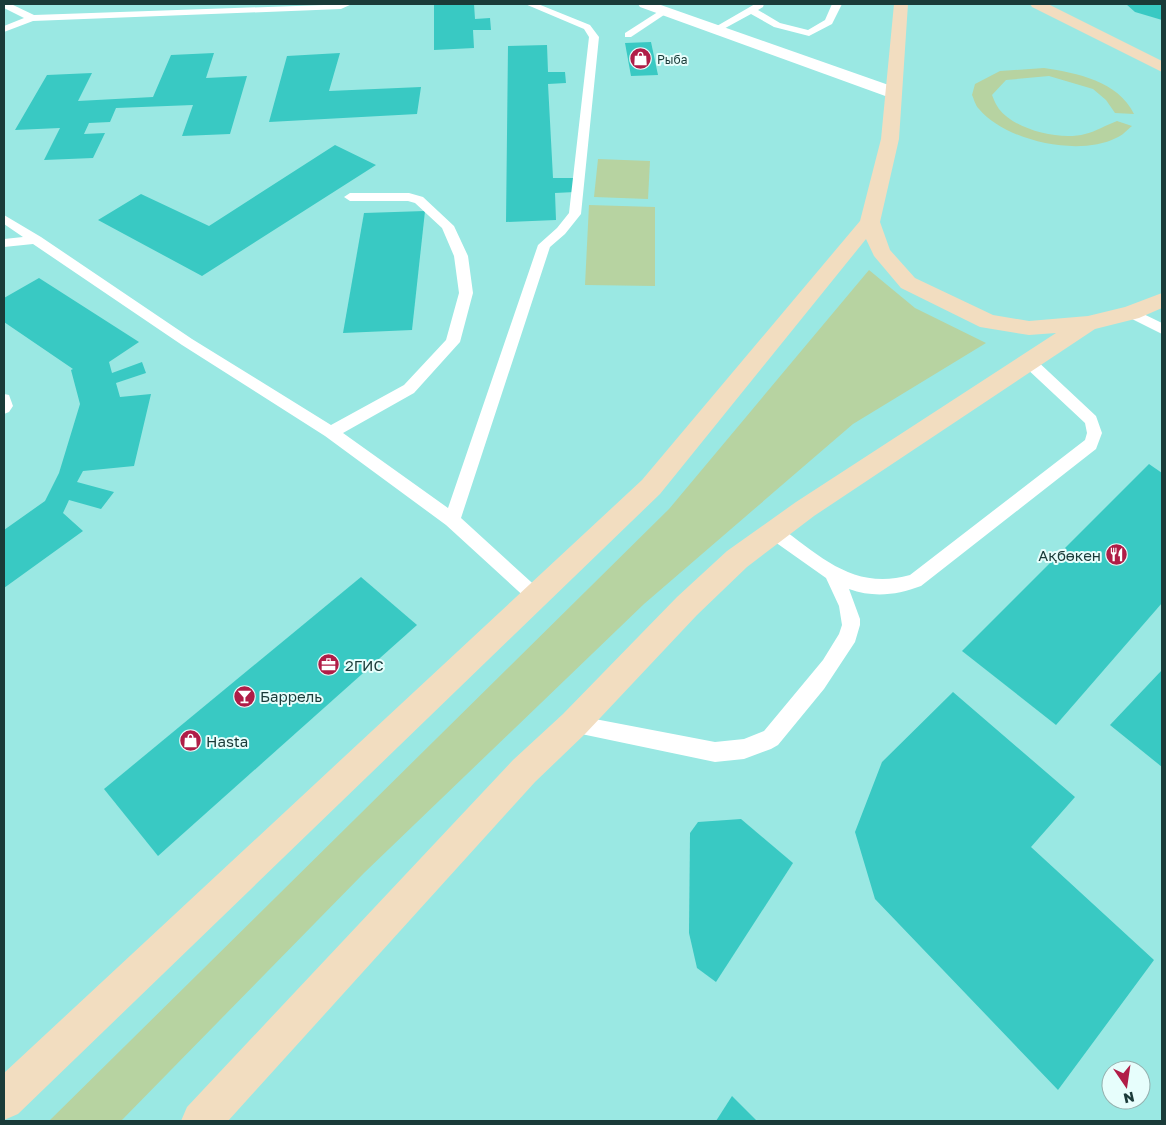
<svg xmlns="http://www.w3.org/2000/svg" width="1166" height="1125" font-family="'Golos Text',sans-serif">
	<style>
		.green { fill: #b7d3a1 }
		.building { fill: #39c9c3 }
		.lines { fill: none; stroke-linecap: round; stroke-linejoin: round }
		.service { fill: #fff; fill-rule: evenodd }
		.tertiary { fill: #fff; fill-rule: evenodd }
		.secondary { fill: #f2ddc0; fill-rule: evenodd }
		.labels { text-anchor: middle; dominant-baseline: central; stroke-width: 4; stroke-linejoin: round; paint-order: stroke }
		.far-poi-label { font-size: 12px; fill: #1a3b39; stroke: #e7fefc; text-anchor: start }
		.poi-label { font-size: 15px; fill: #1a3b39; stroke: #e7fefc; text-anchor: start }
	</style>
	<rect width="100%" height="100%" fill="#9ae8e3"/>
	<g class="green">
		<path d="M1044 68C1077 73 1118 81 1134 114L1115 113 1106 100 1093 89 1049 76 1006 80 992 95C994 100 996 105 999 109 1015 130 1061 141 1085 134 1095 132 1106 125 1117 121L1132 126C1127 130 1122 136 1116 138 1078 157 1006 141 979 109 975 105 974 99 972 95L975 84 1000 71Z"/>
		<path d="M598 159 650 161 648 199 594 197Z"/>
		<path d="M589 205 655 207V286L585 285Z"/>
		<path d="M869 270 915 308 986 343 853 424 644 604 364 873 121 1121H49L669 509Z"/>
	</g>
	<g class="building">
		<path d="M434 4H474L475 19 490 18 491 30H473L474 48 434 50Z"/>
		<path d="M1126 4H1162V20L1135 12Z"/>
		<path d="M651 42 658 75 631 76 625 43Z"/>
		<path d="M547 45 548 72H565L566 83 548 84 553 178H574L575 192 555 193 556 220 506 222 508 46Z"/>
		<path d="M214 53 206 78 247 76 230 134 182 136 193 105 116 108 110 122 89 123 84 134 105 133 93 158 44 160 60 128 15 130 47 75 92 73 78 101 153 97 171 55Z"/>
		<path d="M340 53 329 91 421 87 417 114 269 122 287 56Z"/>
		<path d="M335 145 376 165 202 276 98 220 141 194 209 226Z"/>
		<path d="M425 211 412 330 343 333 364 213Z"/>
		<path d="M39 278 139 342 109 362 112 373 142 362 146 373 116 383 120 397 151 394 134 466 83 471 77 482 114 492 101 509 69 500 63 513 83 531 4 588V530L45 501 59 473 80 404 71 370 73 369 4 322V298Z"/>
		<path d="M1149 464 1162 473V603L1056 725 962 651Z"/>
		<path d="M361 577 417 625 158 856 104 789Z"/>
		<path d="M1162 670V767L1110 725Z"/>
		<path d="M953 692 1075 797 1031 847 1154 960 1058 1090 875 899 855 832 882 762Z"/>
		<path d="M741 819 793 863 716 982 697 968 689 933 690 833 698 822Z"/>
		<path d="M732 1096 757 1121H716Z"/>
	</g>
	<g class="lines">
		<g class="service">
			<path d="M4 4H11L34 15 352 4 341 9 33 21 4 32V26L24 18 4 8Z"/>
			<path d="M525 4H538L590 25 599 37 581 214 565 234 550 247 461 518 541 591 544 596 541 601 535 604 529 601 446 525 325 436 182 345 33 244 4 247V239L23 237 4 224V215L41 237 192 339 331 425 404 385 446 340 459 293 454 256 442 228 415 203 408 201H350L344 197 350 193H409L423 197 454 226 468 256 473 293 460 342 414 393 343 433 448 508 538 245 557 228 569 213 589 37 584 29Z"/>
			<path d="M755 4H764L763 7 758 10 780 23 808 30 825 20 832 4H842L832 24 809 36 774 27 751 14 718 32 715 33 710 30Z"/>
			<path d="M664 8 667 9V13L631 37H625V33Z"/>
			<path d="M1131 308 1162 323V334L1126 316 1124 313 1126 310Z"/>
			<path d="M1029 357 1034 358 1096 416 1102 433 1096 449 921 586C897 595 874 598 849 589L860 619V625L855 642 824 689 778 745 771 749 744 759 715 762 567 731 564 724 567 717 574 715 715 742 744 739 764 731 823 660 839 634 842 625 839 606 826 578 768 537 765 532 768 527 774 525 780 527C821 557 855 591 910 575L1085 440 1087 433 1085 423 1024 366 1022 362 1024 358Z"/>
			<path d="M4 394 9 395 13 406 9 412 4 414Z"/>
		</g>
		<path class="tertiary" d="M638 4H658L900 89 902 93 900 97H888L640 7Z"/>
		<g class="secondary">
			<path d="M894 4H908L899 139 880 222 890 250 915 278 993 315 1029 321 1088 316 1125 307 1162 293V308L1139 318 1095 329 814 516 747 567 697 615 585 734 535 782 228 1121H181L187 1107 513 760 563 714 677 597 727 551 796 502 1056 333 1029 335 980 327 901 288 874 256 866 239 660 494 18 1114 4 1120V1073L642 480 860 221 881 139Z"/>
			<path d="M1030 4H1048L1162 61V72L1032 7Z"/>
		</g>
	</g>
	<defs>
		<symbol id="shop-disc" viewBox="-11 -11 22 22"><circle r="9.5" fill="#b01d47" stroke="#e7fefc"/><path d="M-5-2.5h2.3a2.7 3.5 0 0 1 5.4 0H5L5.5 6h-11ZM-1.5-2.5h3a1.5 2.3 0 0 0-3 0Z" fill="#fff"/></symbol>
		<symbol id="restaurant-disc" viewBox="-11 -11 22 22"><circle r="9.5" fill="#b01d47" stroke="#e7fefc"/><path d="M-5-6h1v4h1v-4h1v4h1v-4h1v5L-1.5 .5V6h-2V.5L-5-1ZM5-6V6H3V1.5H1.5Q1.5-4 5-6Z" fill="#fff"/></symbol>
		<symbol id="office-disc" viewBox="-11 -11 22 22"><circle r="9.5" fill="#b01d47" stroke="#e7fefc"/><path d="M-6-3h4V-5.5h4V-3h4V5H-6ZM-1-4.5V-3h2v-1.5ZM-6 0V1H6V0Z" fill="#fff"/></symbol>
		<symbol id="bar-disc" viewBox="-11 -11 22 22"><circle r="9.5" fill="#b01d47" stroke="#e7fefc"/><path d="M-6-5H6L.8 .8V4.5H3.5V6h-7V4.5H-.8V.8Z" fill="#fff"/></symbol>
	</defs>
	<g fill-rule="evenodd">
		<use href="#shop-disc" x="628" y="46" width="25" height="25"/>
		<use href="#restaurant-disc" x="1104" y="542" width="25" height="25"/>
		<use href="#office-disc" x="316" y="652" width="25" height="25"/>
		<use href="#bar-disc" x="232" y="684" width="25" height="25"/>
		<use href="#shop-disc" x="178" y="728" width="25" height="25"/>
	</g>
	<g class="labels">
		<g class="far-poi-label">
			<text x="657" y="59">Рыба</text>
		</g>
		<g class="poi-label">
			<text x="1101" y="555" text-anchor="end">Ақбөкен</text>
			<text x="345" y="665">2ГИС</text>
			<text x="260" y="696">Баррель</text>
			<text x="206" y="741">Hasta</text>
		</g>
	</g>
	<rect width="1166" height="1125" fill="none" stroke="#1a3b39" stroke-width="10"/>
	<g transform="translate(1126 1085) rotate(167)"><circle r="24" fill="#e7fefc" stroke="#95b0ae"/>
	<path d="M0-4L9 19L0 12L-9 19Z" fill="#b01d47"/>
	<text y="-8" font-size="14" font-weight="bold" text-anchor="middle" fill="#1a3b39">N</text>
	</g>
</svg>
